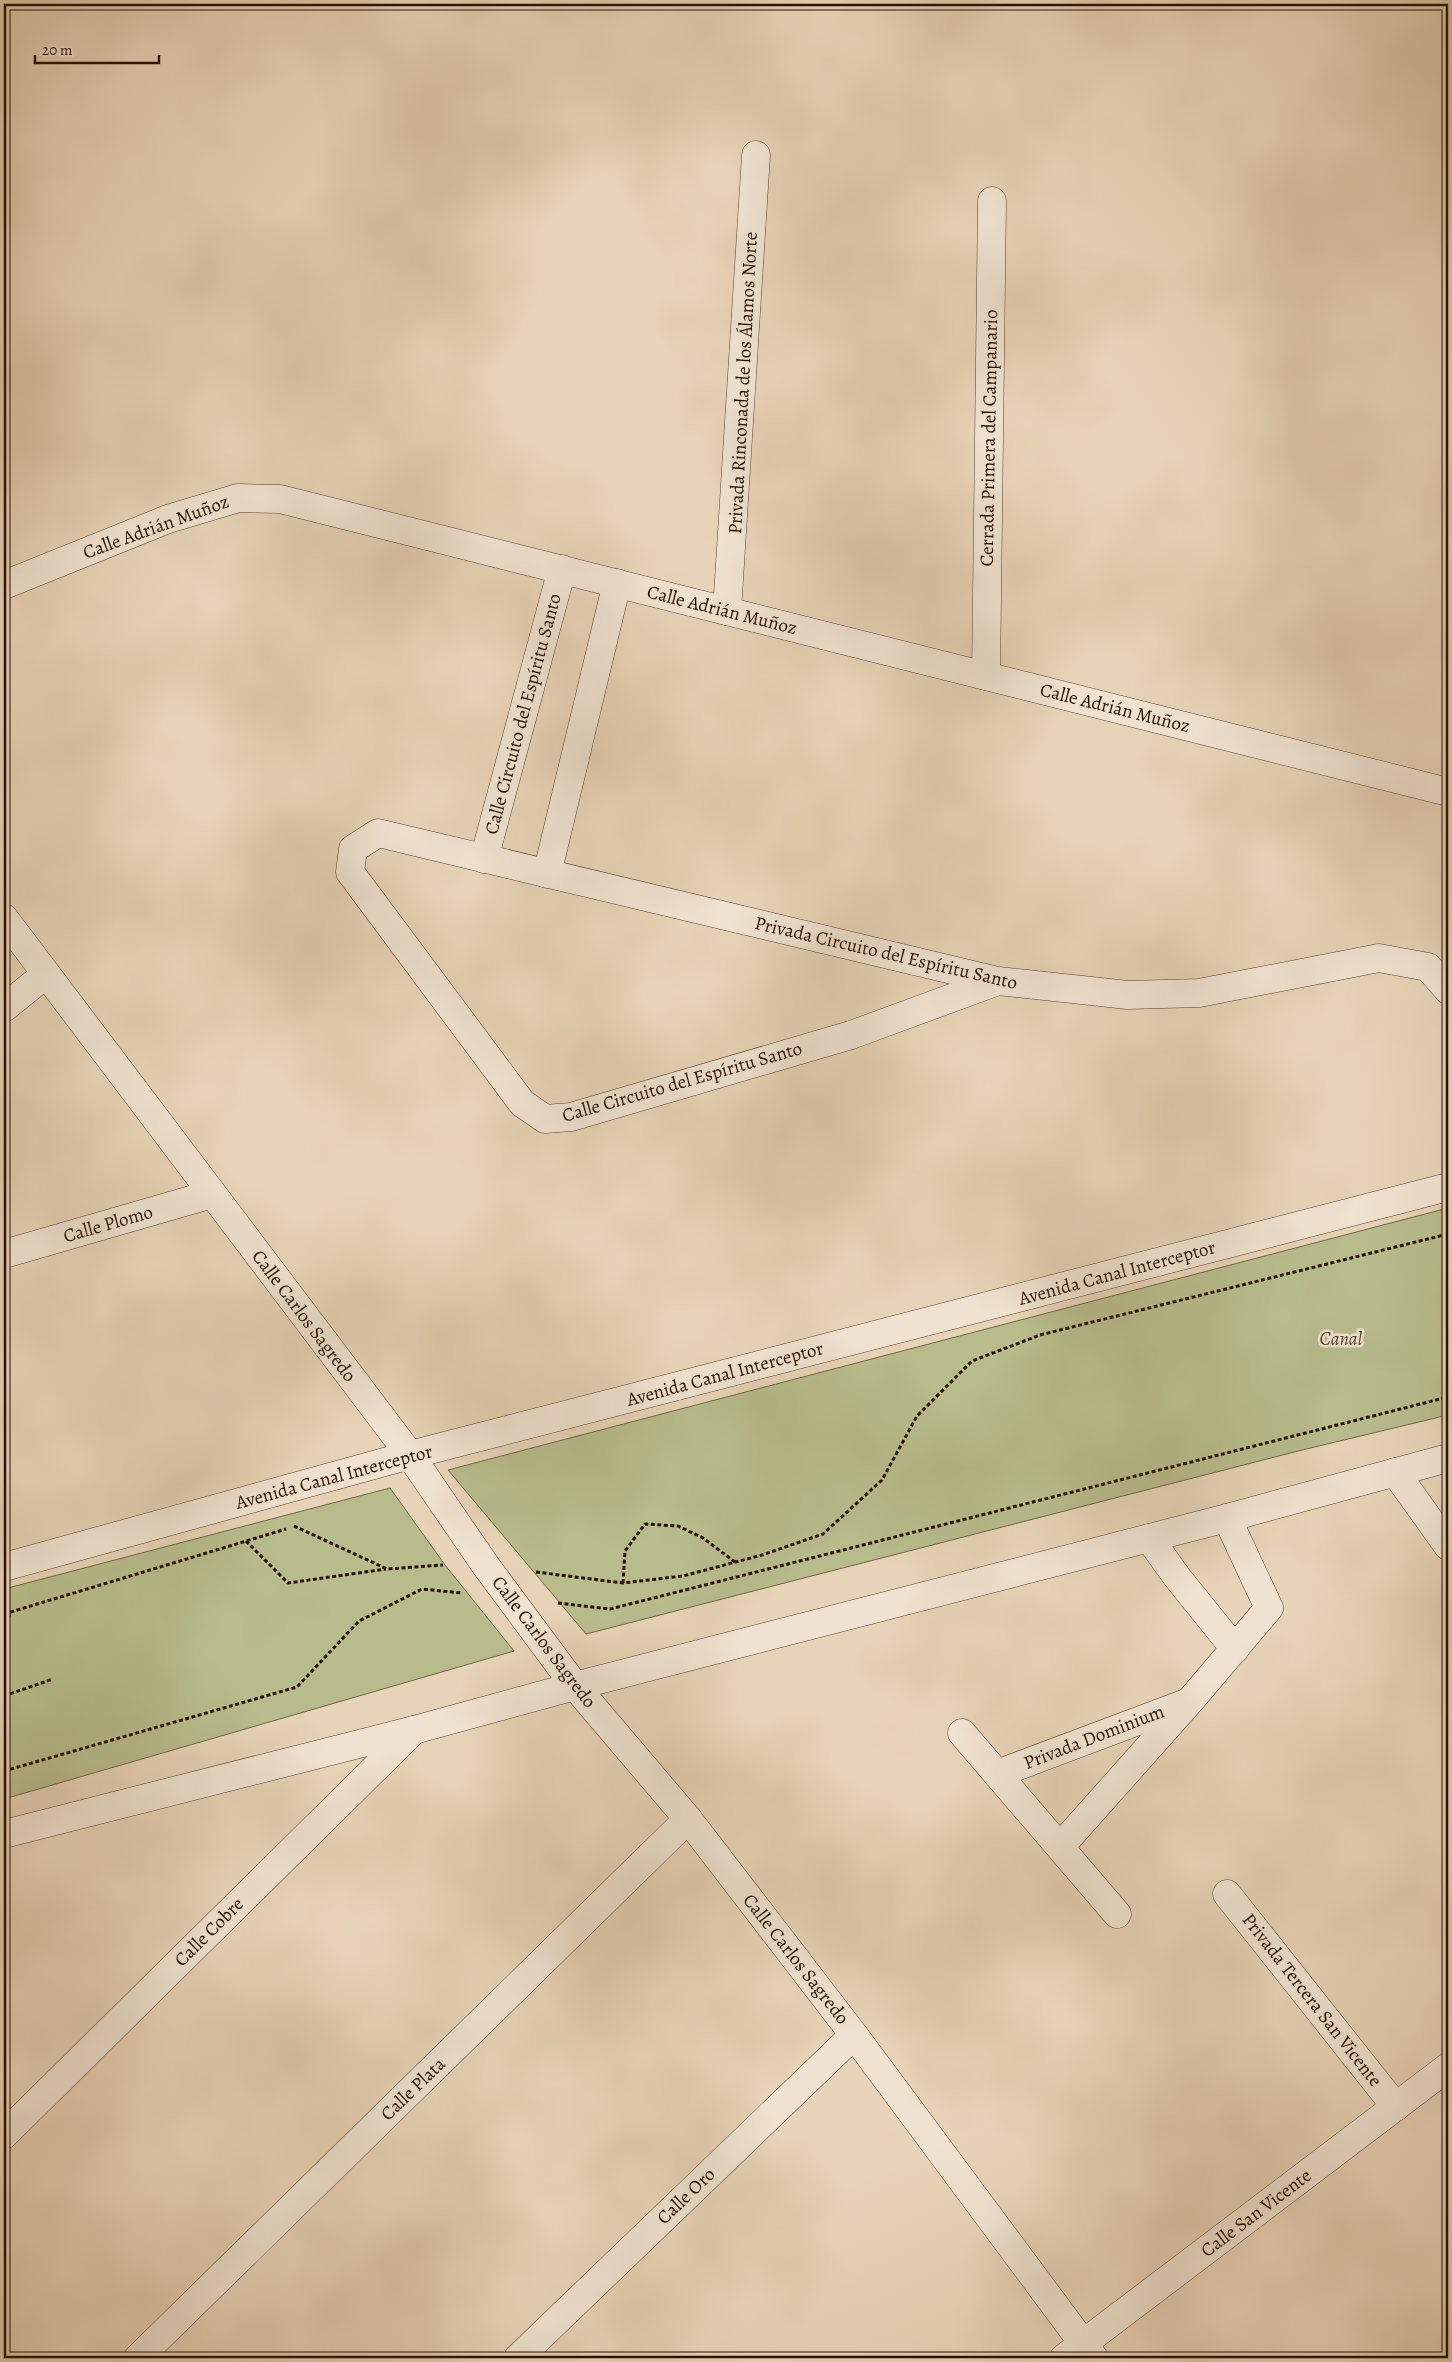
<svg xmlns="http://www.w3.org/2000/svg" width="1452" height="2362" font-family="Alegreya,serif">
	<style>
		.green { fill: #b8bc8d; stroke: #706646 }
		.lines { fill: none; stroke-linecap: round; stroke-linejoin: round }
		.minor-casing { stroke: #57422e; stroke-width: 29 }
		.tertiary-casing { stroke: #57422e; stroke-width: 29 }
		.path { stroke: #271100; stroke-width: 3; stroke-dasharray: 4 2.5; stroke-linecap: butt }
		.minor { stroke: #efe2d0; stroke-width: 28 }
		.tertiary { stroke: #efe2d0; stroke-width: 28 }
		.labels { text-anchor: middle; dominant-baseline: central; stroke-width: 5; stroke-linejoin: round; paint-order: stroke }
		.street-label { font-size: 19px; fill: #271100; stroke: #efe2d0 }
		.park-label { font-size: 19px; font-style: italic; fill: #52442a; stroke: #efe2d0 }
	</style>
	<rect width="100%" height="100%" fill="#e7d3b7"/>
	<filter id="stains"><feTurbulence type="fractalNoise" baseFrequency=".004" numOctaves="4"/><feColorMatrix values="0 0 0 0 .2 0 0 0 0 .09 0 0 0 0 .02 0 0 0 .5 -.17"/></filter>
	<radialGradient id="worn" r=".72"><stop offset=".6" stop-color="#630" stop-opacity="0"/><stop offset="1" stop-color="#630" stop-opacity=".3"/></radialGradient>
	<g class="green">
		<path d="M1448 1208V1415L1298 1451 586 1634 448 1470Z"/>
		<path d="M390 1488 445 1565 514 1651 4 1799V1589Z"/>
	</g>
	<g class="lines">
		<defs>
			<g id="minor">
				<path d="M4 585 168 519 238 498 280 499 1448 792"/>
				<path d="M727 611 756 155"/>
				<path d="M986 676 992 201"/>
				<path d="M484 859 562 569"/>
				<path d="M547 874 617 583"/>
				<path d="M4 918 410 1455 486 1566 575 1686 688 1819 854 2035 1094 2358"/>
				<path d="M998 981 851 1035 571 1117 545 1119 522 1103 350 872 353 849 378 833 998 981 1128 995 1199 993 1379 958 1428 967 1448 990"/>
				<path d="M4 1008 46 974"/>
				<path d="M4 1254 212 1194"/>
				<path d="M1395 1472 1448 1546"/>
				<path d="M1149 1538 1177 1577 1235 1649"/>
				<path d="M962 1733 1117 1914"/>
				<path d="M997 1774 1186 1703"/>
				<path d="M1060 1847 1190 1701 1269 1608 1227 1518"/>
				<path d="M1227 1894 1396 2107"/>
				<path d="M4 2135 414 1730"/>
				<path d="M138 2358 688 1819"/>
				<path d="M518 2358 854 2035"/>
				<path d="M1064 2358 1448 2067"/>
			</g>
			<g id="tertiary">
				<path d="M4 1567 410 1455 1448 1187"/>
				<path d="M4 1834 414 1730 575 1686 1227 1518 1448 1458"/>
			</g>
		</defs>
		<use href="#minor" class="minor-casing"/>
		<use href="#tertiary" class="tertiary-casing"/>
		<g class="path">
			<path d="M294 1526 387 1569 443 1565"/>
			<path d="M246 1541 288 1583 386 1569"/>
			<path d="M536 1572 623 1583 683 1576 762 1555 823 1534 882 1480 917 1416 972 1361 1040 1335 1448 1234"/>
			<path d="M623 1583 625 1551 645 1524 678 1526 703 1538 735 1562"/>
			<path d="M558 1603 610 1609 1448 1397"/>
			<path d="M4 1614 286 1529"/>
			<path d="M4 1623 11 1613"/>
			<path d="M4 1696 53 1679"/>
			<path d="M4 1771 297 1687 359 1621 422 1589 462 1593"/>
		</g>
		<use href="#minor" class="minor"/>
		<use href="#tertiary" class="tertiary"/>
	</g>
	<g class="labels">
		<g class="street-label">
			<text transform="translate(743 383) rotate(-87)">Privada Rinconada de los Álamos Norte</text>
			<text transform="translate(989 438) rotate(-89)">Cerrada Primera del Campanario</text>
			<text transform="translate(156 527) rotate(-20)">Calle Adrián Muñoz</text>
			<text transform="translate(722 610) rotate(14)">Calle Adrián Muñoz</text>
			<text transform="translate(1115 708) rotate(14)">Calle Adrián Muñoz</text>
			<text transform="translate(523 714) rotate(-75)">Calle Circuito del Espíritu Santo</text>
			<text transform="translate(886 953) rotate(13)">Privada Circuito del Espíritu Santo</text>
			<text transform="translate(682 1082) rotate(-16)">Calle Circuito del Espíritu Santo</text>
			<text transform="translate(108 1224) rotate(-16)">Calle Plomo</text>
			<text transform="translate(1117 1273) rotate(-15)">Avenida Canal Interceptor</text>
			<text transform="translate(304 1316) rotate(53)">Calle Carlos Sagredo</text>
			<text transform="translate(725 1374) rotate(-15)">Avenida Canal Interceptor</text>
			<text transform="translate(334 1477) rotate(-15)">Avenida Canal Interceptor</text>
			<text transform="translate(544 1642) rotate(53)">Calle Carlos Sagredo</text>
			<text transform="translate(1094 1737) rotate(-21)">Privada Dominium</text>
			<text transform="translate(209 1932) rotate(-45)">Calle Cobre</text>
			<text transform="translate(796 1959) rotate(52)">Calle Carlos Sagredo</text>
			<text transform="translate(1312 2000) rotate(52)">Privada Tercera San Vicente</text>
			<text transform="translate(413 2089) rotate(-44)">Calle Plata</text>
			<text transform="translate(686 2196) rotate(-44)">Calle Oro</text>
			<text transform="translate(1256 2213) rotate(-37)">Calle San Vicente</text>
		</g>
		<g class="park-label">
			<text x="1341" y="1339">Canal</text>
		</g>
	</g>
	<rect width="1452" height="2362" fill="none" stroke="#e7d3b7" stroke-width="20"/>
	<rect x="5" y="5" width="1442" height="2352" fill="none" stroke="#271100" stroke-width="2.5"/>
	<rect x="10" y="10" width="1432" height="2342" fill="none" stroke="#271100"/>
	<path d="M35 55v8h124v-8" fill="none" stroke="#271100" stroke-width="2.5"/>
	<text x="42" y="55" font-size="15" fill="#271100" stroke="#efe2d0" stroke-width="4" paint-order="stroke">20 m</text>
	<rect width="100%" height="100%" filter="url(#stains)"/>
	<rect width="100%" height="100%" fill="url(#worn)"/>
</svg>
